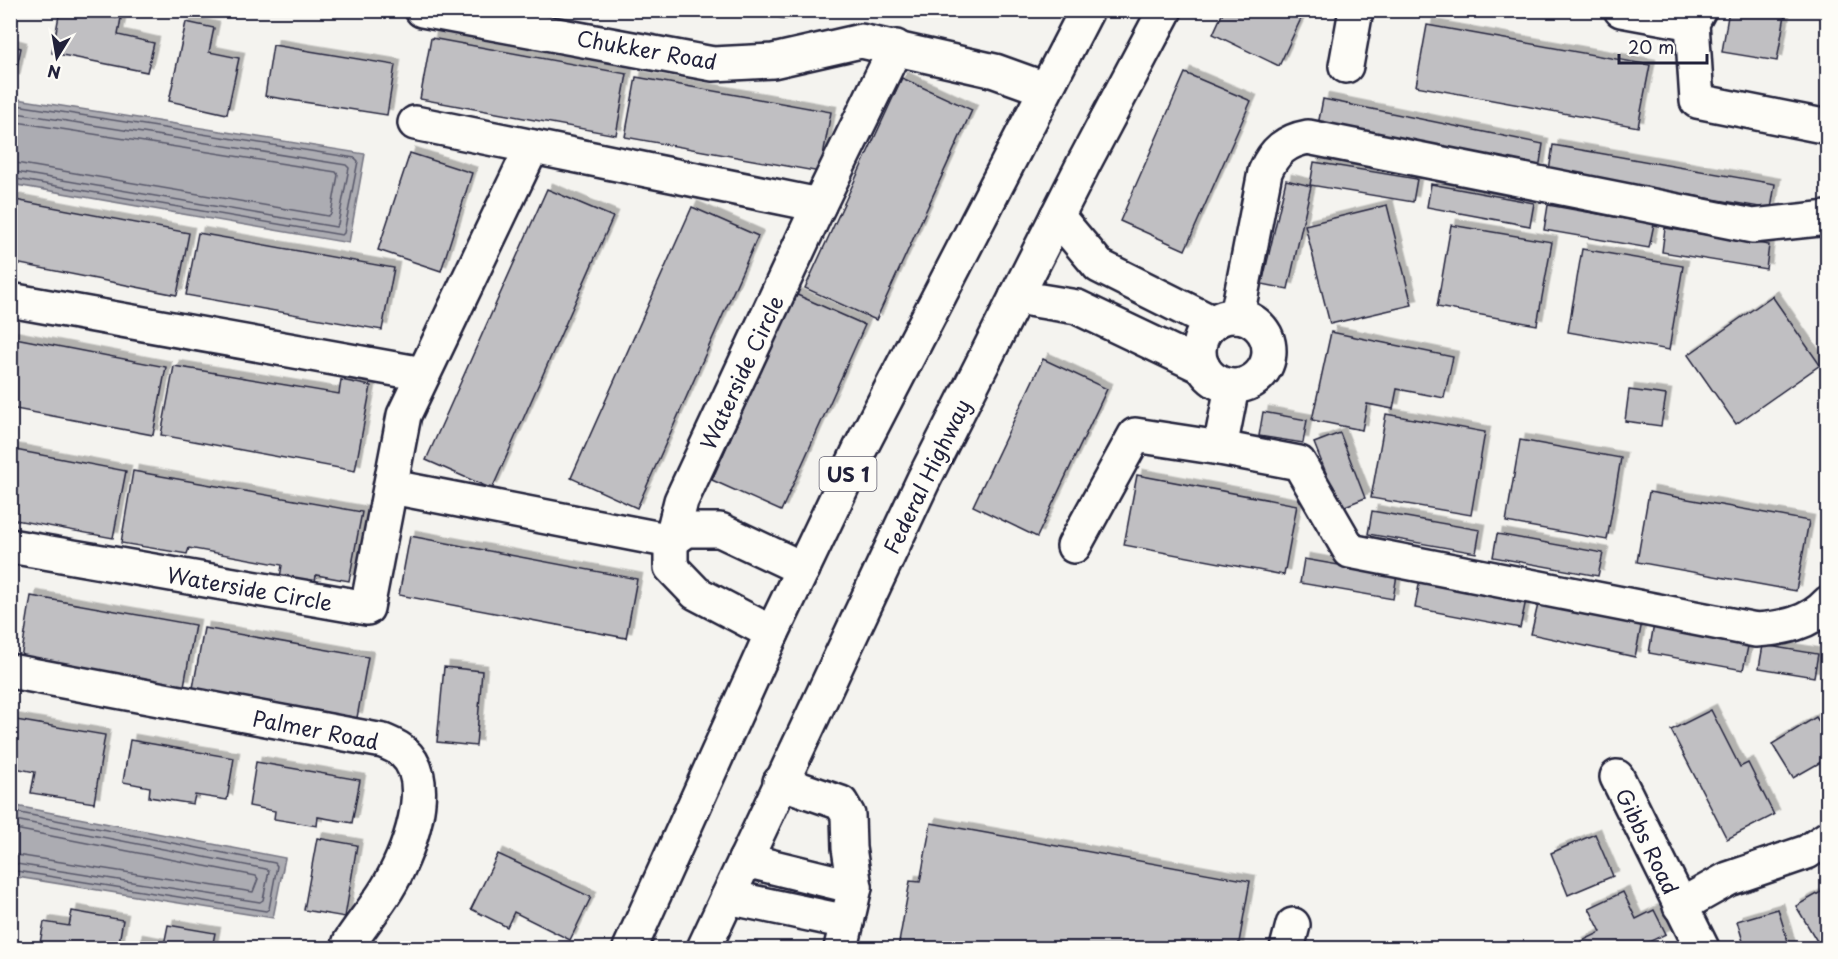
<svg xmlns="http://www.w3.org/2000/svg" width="1838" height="959" font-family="'Playpen Sans',sans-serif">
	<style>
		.water { fill: #acacb2; stroke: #757582; stroke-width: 1.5 }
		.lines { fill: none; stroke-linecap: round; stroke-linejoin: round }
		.shore { stroke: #59596b; stroke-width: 1.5 }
		.building { fill: #c0bfc2; stroke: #22223b; stroke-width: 1.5; filter: url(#shadow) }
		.minor-casing { stroke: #22223b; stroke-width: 38 }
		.major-casing { stroke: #22223b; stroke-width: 38 }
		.minor { stroke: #fdfcf7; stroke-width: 33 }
		.major { stroke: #fdfcf7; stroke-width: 33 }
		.labels { text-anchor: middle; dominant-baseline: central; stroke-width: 5; stroke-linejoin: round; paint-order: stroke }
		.shield { fill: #fdfcf7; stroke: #646373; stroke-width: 1.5 }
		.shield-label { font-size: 20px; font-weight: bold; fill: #22223b }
		.street-label { font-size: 21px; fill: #22223b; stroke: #fdfcf7 }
	</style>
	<defs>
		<filter id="shadow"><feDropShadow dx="5.5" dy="-5.5" stdDeviation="0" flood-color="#0004"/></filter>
	</defs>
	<rect width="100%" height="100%" fill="#f4f3ef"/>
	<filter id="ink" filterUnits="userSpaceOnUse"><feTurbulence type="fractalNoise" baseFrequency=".0167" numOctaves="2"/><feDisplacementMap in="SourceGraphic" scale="12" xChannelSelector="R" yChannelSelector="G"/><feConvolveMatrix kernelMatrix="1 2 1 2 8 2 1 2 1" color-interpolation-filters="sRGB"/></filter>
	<g filter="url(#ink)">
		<g class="water">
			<path d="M11 98 365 154 349 243 11 184Z"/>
			<path d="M11 805 285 858 273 918 11 876Z"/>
		</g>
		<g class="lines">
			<g class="shore">
				<path d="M10 104 355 158 358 161 344 233 342 235 10 178"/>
				<path d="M10 112 346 165 349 168 338 224 336 227 10 171"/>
				<path d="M10 121 336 172 338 175 331 214 328 216 10 162"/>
				<path d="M10 811 275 863 277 866 269 909 266 911 10 870"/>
				<path d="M10 819 266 869 269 871 263 900 260 902 10 863"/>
				<path d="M10 828 256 876 258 879 253 892 10 854"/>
			</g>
		</g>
		<g class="building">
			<path d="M60 10H85L121 18 118 35 154 43 147 72 52 53Z"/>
			<path d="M769 10H787L786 19 768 15Z"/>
			<path d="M1224 10H1305L1279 66 1213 34Z"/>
			<path d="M1729 10H1761L1785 15 1777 61 1722 52Z"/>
			<path d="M186 22 214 28 209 52 239 58 227 114 169 101Z"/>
			<path d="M1427 25 1650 65 1638 127 1416 86Z"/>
			<path d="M431 38 627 74 616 135 420 99Z"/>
			<path d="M10 45 21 48 14 80 10 79Z"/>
			<path d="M273 45 395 65 387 115 265 96Z"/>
			<path d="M1185 73 1251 101 1185 250 1120 221Z"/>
			<path d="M636 77 831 112 820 172 625 137Z"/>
			<path d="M902 78 972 110 876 320 805 288Z"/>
			<path d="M1323 99 1543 144 1539 169 1318 125Z"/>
			<path d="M1553 145 1775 184 1771 209 1549 171Z"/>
			<path d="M410 153 472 173 441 271 378 250Z"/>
			<path d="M1314 162 1417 179 1413 202 1310 185Z"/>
			<path d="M1286 180 1311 186 1288 289 1262 284Z"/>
			<path d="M1431 184 1534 203 1530 226 1427 207Z"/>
			<path d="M547 189 613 217 492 489 426 460Z"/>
			<path d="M10 199 189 233 177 295 10 262Z"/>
			<path d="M1387 205 1412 305 1330 324 1305 225Z"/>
			<path d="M1548 205 1654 224 1649 248 1544 230Z"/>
			<path d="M692 207 758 236 637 508 571 478Z"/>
			<path d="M1451 225 1552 242 1537 325 1437 307Z"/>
			<path d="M1665 228 1769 245 1766 269 1662 252Z"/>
			<path d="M198 233 394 268 382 330 186 295Z"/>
			<path d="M1582 249 1683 266 1669 350 1568 332Z"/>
			<path d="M795 294 865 325 781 511 712 480Z"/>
			<path d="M1772 296 1820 365 1736 424 1688 355Z"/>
			<path d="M1331 332 1453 357 1444 398 1397 389 1393 409 1367 404 1362 430 1312 420Z"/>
			<path d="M10 337 166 367 153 435 10 408Z"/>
			<path d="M1043 359 1107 389 1037 537 973 506Z"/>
			<path d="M174 366 339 394 341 380 371 386 355 471 161 435Z"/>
			<path d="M1629 390 1666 395 1661 426 1625 421Z"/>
			<path d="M1263 412 1307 420 1303 443 1259 436Z"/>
			<path d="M1386 414 1485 432 1471 515 1371 498Z"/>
			<path d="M1340 433 1365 498 1340 508 1314 443Z"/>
			<path d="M1520 440 1621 458 1607 540 1506 522Z"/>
			<path d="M10 449 126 471 113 538 10 519Z"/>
			<path d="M133 471 362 512 349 581 316 575 315 584 280 578 282 565 189 548 187 554 121 543Z"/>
			<path d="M1137 475 1297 505 1284 575 1124 545Z"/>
			<path d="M1649 492 1809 521 1796 591 1637 562Z"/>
			<path d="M1372 511 1480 530 1476 553 1368 534Z"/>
			<path d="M1497 534 1603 553 1598 576 1493 557Z"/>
			<path d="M410 536 637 579 626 638 399 595Z"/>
			<path d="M1304 559 1397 575 1393 599 1300 583Z"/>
			<path d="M1420 579 1526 600 1520 628 1415 608Z"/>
			<path d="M31 596 195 625 184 686 21 658Z"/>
			<path d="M1539 600 1642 622 1635 657 1531 634Z"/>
			<path d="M1654 624 1749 642 1743 670 1649 653Z"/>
			<path d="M204 628 368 657 357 718 193 688Z"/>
			<path d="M1763 645 1818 654 1814 677 1759 668Z"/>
			<path d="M444 667 482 671 476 746 437 742Z"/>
			<path d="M1711 710 1740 767 1748 763 1774 815 1727 839 1671 730Z"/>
			<path d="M1816 717 1828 736V758L1793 778 1772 744Z"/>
			<path d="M10 719 105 735 94 803 31 793 35 772 10 767Z"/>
			<path d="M130 740 234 758 227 800 195 795 193 804 149 797 150 787 123 782Z"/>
			<path d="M256 762 360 780 352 823 318 817 317 826 274 819 275 811 249 806Z"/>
			<path d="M931 823 1250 881 1238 948H898L910 881 920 882Z"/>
			<path d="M1595 834 1613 876 1568 895 1551 853Z"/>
			<path d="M317 838 357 845 345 917 304 910Z"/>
			<path d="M498 854 591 897 570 940 514 912 507 927 471 909Z"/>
			<path d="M1828 888V948H1821L1796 906Z"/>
			<path d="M1623 892 1636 919 1654 910 1666 934 1636 948H1581L1578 943 1601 932 1589 908Z"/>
			<path d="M1778 909 1790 948H1745L1737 921Z"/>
			<path d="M72 911 123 920 118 948H39L44 922 69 926Z"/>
			<path d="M168 925 215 933 212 948H135L137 940 164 945Z"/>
		</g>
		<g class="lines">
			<defs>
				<g id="minor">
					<path d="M422 10 713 64 773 61 861 41 995 71 1045 89"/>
					<path d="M1621 10 1692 23"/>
					<path d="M1699 10 1692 23 1697 101 1828 127"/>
					<path d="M1346 66 1356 10"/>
					<path d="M415 123 819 205"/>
					<path d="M1057 216 1099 266 1213 323"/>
					<path d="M1016 297 1077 307 1203 367"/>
					<path d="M10 300 423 374"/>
					<circle cx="1234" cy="351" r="35"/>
					<path d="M1237 316 1265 172C1274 151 1286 141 1308 137L1753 226 1828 218"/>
					<path d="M1220 448 1299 463 1350 551 1756 630C1783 628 1809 624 1828 603"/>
					<path d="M392 487 671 541 687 530H720L803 569"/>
					<path d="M10 546 367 608 404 415 532 147"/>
					<path d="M1074 546 1135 435 1220 448 1232 387"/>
					<path d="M772 633 696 593 671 567V541L681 501 819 205 896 47"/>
					<path d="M10 671 383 741C390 744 398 747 403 752 437 781 407 857 387 889 376 907 362 924 350 942L348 948"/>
					<path d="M1617 777 1702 948"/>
					<path d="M780 782 841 803 848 815 849 848 855 887 841 948"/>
					<path d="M745 860 855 887"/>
					<path d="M728 897 847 922"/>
					<path d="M1680 906 1728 879 1807 852 1828 838"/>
					<path d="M1287 948 1293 925"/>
				</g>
				<g id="major">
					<path d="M630 948 772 633 860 449 1087 10"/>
					<path d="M704 948 924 479 1084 163 1165 10"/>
				</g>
			</defs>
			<use href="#minor" class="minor-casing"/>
			<use href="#major" class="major-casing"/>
			<use href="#minor" class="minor"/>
			<use href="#major" class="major"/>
		</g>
	</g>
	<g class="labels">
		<rect class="shield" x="819.5" y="457" width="57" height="34" rx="4.5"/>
		<g class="shield-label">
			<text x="848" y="474">US 1</text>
		</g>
		<g class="street-label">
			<text transform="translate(647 49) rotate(10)">Chukker Road</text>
			<text transform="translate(741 372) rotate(-65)">Waterside Circle</text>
			<text transform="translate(926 476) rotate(-64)">Federal Highway</text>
			<text transform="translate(250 588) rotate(10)">Waterside Circle</text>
			<text transform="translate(316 729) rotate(11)">Palmer Road</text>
			<text transform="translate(1648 841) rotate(64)">Gibbs Road</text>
		</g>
	</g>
	<rect width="1838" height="959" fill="none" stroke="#fdfcf7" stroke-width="36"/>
	<rect x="18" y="18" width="1802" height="923" fill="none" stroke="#22223b" stroke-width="2" filter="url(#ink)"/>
	<g transform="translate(57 57) rotate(191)" stroke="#fdfcf7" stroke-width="4.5" paint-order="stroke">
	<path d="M0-4.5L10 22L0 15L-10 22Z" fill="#22223b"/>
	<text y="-9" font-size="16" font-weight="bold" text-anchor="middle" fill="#22223b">N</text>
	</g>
	<path d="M1619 54v9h88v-9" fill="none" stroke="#22223b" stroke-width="3"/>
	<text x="1628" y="54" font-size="18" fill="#22223b" stroke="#fdfcf7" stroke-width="4.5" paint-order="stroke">20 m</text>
</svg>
